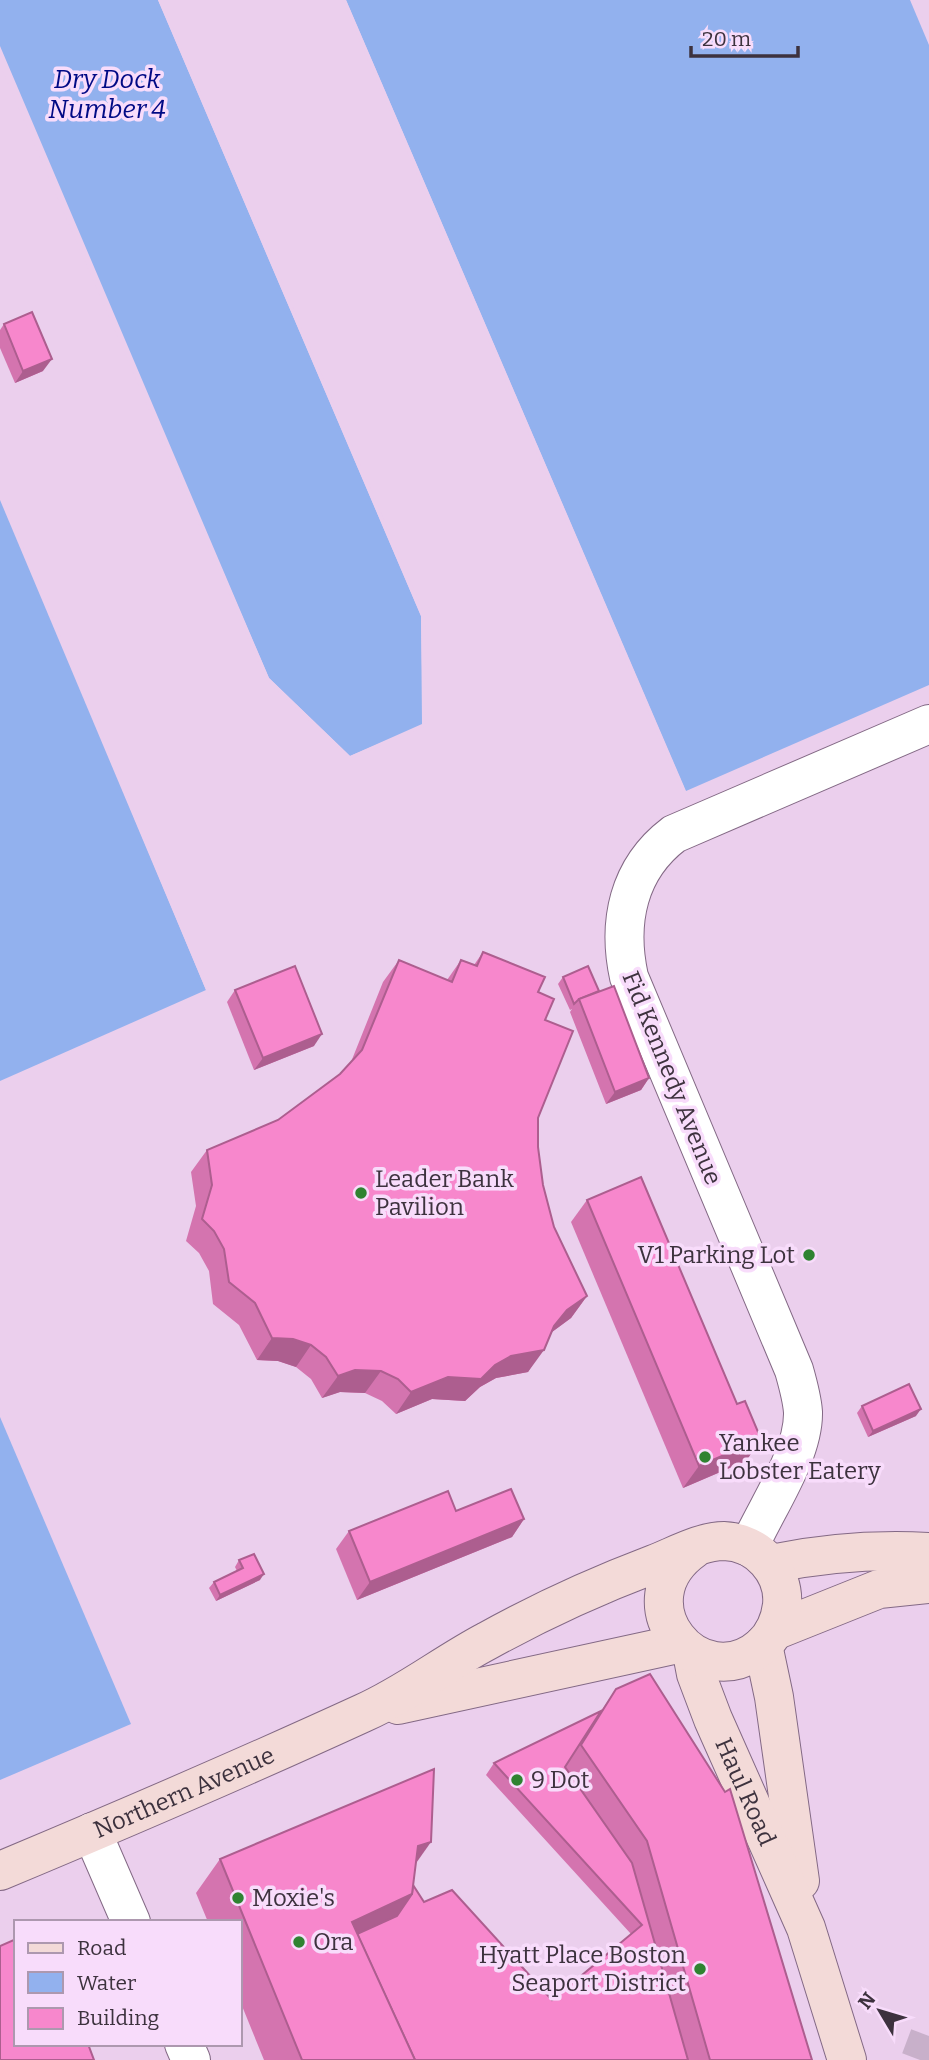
<svg xmlns="http://www.w3.org/2000/svg" width="929" height="2060" font-family="Bitter,serif">
	<style>
		.water { fill: #92b1ee }
		.pier { fill: #ebcfed }
		.lines { fill: none; stroke-linecap: round; stroke-linejoin: round }
		.highway-tunnel { stroke: #c8b0ca; stroke-width: 38; stroke-dasharray: 38 19; stroke-linecap: butt }
		.street-casing { stroke: #836985; stroke-width: 40 }
		.secondary-casing { stroke: #836985; stroke-width: 40 }
		.street { stroke: #fff; stroke-width: 38 }
		.secondary { stroke: #f3dad8; stroke-width: 38 }
		.wall { fill: #d474af }
		.shaded-wall { fill: #ad5e8f }
		.building { fill: #f787cc; stroke: #ad5e8f; stroke-width: 2 }
		.poi-dot { fill: #2f8331; stroke: #f8dcfb; stroke-width: 2.5 }
		.labels { text-anchor: middle; dominant-baseline: central; stroke-width: 7; stroke-linejoin: round; paint-order: stroke }
		.street-label { font-size: 24px; fill: #3d323e; stroke: #f8dcfb }
		.poi-label { font-size: 24px; fill: #3d323e; stroke: #f8dcfb; text-anchor: start }
		.water-label { font-size: 26px; font-style: italic; fill: #000a85; stroke: #f8dcfb }
	</style>
	<rect width="100%" height="100%" fill="#ebcfed"/>
	<g class="water">
		<path d="M0 0H158L421 616 423 725 350 756 269 678 0 56Z"/>
		<path d="M346 0H911L929 42V685L686 791Z"/>
		<path d="M0 500 206 990 0 1081Z"/>
		<path d="M0 1417 131 1724 0 1780Z"/>
	</g>
	<g class="pier">
		<path d="M158 0H161L425 615 426 726 350 759 266 680 0 65V46L269 678 350 756 422 724 421 616Z"/>
		<path d="M342 0H346L686 792 683 793Z"/>
		<path d="M910 0H915L929 33V45Z"/>
		<path d="M0 496 3 499 209 989 206 990Z"/>
	</g>
	<g class="lines">
		<path class="highway-tunnel" d="M920 2060 929 2036"/>
		<defs>
			<g id="street">
				<path d="M749 1547C766 1508 804 1455 803 1412 802 1398 798 1384 794 1370L629 977C617 922 628 869 674 834L929 724"/>
				<path d="M92 1832 131 1922"/>
				<path d="M184 2044 191 2060"/>
			</g>
			<g id="secondary">
				<path d="M770 1564C824 1553 874 1549 929 1552"/>
				<path d="M774 1631 879 1589 929 1584"/>
				<path d="M763 1645 774 1697 800 1881"/>
				<path id="s1" d="M692 1653 696 1674 713 1719 806 1928 847 2060"/>
				<path d="M398 1705 678 1644"/>
				<path id="s2" d="M0 1871C122 1820 243 1768 363 1713 406 1694 445 1663 487 1641 541 1611 596 1586 654 1564 675 1556 701 1541 724 1541 758 1542 785 1572 782 1605 780 1621 774 1635 762 1646 700 1700 619 1602 694 1549"/>
			</g>
		</defs>
		<use href="#street" class="street-casing"/>
		<use href="#secondary" class="secondary-casing"/>
		<use href="#street" class="street"/>
		<use href="#secondary" class="secondary"/>
	</g>
	<g class="wall">
		<path d="M4 324 43 371 15 383 0 348V330Z"/>
		<path d="M483 952 538 992 545 1020 538 1118V1147L543 1185 554 1227 587 1296 571 1318 552 1332 528 1372 496 1378 480 1387 465 1401 432 1399 396 1414 382 1401 365 1393 340 1392 322 1398 311 1379 296 1367 278 1361 257 1360 239 1325 213 1304 209 1271 199 1253 186 1241 196 1206 191 1172 207 1150 278 1120 340 1074 351 1062 383 982 399 960 447 980 461 960 474 965Z"/>
		<path d="M563 977 599 991 649 1078 641 1090 606 1104 570 1012 572 1009 570 1010 558 984Z"/>
		<path d="M235 990 314 1046 254 1070 227 1002Z"/>
		<path d="M587 1200 761 1439 746 1461 683 1488 571 1222Z"/>
		<path d="M862 1406 916 1416 868 1437 857 1413Z"/>
		<path d="M456 1511 524 1519 512 1537 357 1600 336 1549 349 1531Z"/>
		<path d="M239 1560 260 1580 216 1601 209 1588 214 1582 237 1571 235 1567Z"/>
		<path d="M616 1689 812 2060H264L240 2001V1922H208L196 1893 220 1859 416 1863 413 1885 424 1902 552 2000 631 1934 486 1775 494 1763 601 1711Z"/>
	</g>
	<g class="shaded-wall">
		<path d="M52 359 43 371 15 383 23 371Z"/>
		<path d="M322 1034 314 1046 254 1070 263 1058Z"/>
		<path d="M649 1078 641 1090 606 1104 615 1092Z"/>
		<path d="M587 1296 571 1318 552 1332 554 1326 567 1310Z"/>
		<path d="M272 1338 293 1339 311 1345 296 1367 278 1361 257 1360Z"/>
		<path d="M544 1350 528 1372 496 1378 480 1387 465 1401 432 1399 396 1414 411 1392 448 1377 495 1365 511 1356Z"/>
		<path d="M355 1370 381 1371 365 1393 340 1392 322 1398 338 1376Z"/>
		<path d="M921 1409 916 1416 868 1437 873 1431Z"/>
		<path d="M761 1439 746 1461 683 1488 699 1466Z"/>
		<path d="M524 1519 512 1537 357 1600 370 1582Z"/>
		<path d="M264 1574 260 1580 216 1601 220 1595Z"/>
		<path d="M431 1842 407 1876 418 1846Z"/>
		<path d="M412 1894 388 1928 339 1951 352 1922Z"/>
	</g>
	<g class="building">
		<path d="M32 312 52 359 23 371 4 324Z"/>
		<path d="M483 952 545 977 538 992 554 999 545 1020 573 1031 538 1118V1147L543 1185 554 1227 587 1296 567 1310 554 1326 544 1350 511 1356 495 1365 481 1379 448 1377 411 1392 398 1379 381 1371 355 1370 338 1376 326 1357 311 1345 293 1339 272 1338 255 1303 229 1282 224 1249 214 1231 202 1219 212 1185 207 1150 278 1120 340 1074 362 1050 399 960 452 982 461 960 477 966Z"/>
		<path d="M295 966 322 1034 263 1058 235 990Z"/>
		<path d="M588 966 599 991 579 999 574 1004 563 977Z"/>
		<path d="M614 986 649 1078 615 1092 579 999Z"/>
		<path d="M641 1177 737 1404 745 1401 761 1439 699 1466 587 1200Z"/>
		<path d="M909 1384 921 1409 873 1431 862 1406Z"/>
		<path d="M511 1489 524 1519 370 1582 349 1531 448 1491 456 1511Z"/>
		<path d="M254 1554 264 1574 220 1595 214 1582 243 1568 239 1560Z"/>
		<path d="M650 1674 725 1792 730 1789 812 2060H710L647 1841 581 1745 616 1689Z"/>
		<path d="M601 1711 565 1767 632 1863 688 2060H415L357 1934 397 1916 412 1894 413 1885 424 1902 452 1890 552 2000 642 1925 494 1763Z"/>
		<path d="M434 1769 431 1842 418 1846 412 1894 352 1922 415 2060H302L220 1859Z"/>
		<path d="M16 1939V2044H88L94 2060H0V1946Z"/>
	</g>
	<g class="poi-dot">
		<circle cx="361" cy="1193" r="7"/>
		<circle cx="809" cy="1255" r="7"/>
		<circle cx="705" cy="1457" r="7"/>
		<circle cx="517" cy="1780" r="7"/>
		<circle cx="238" cy="1898" r="7"/>
		<circle cx="299" cy="1942" r="7"/>
		<circle cx="700" cy="1969" r="7"/>
	</g>
	<g class="labels">
		<g class="street-label">
			<text transform="translate(672 1078) rotate(68)">Fid Kennedy Avenue</text>
			<text stroke="none"><textPath href="#s2" startOffset="200">Northern Avenue</textPath></text>
			<text stroke="none"><textPath href="#s1" startOffset="149">Haul Road</textPath></text>
		</g>
		<g class="poi-label">
			<text x="375" y="1179">Leader Bank<tspan x="375" dy="28">Pavilion</tspan></text>
			<text x="795" y="1255" text-anchor="end">V1 Parking Lot</text>
			<text x="719" y="1443">Yankee<tspan x="719" dy="28">Lobster Eatery</tspan></text>
			<text x="531" y="1780">9 Dot</text>
			<text x="252" y="1898">Moxie's</text>
			<text x="313" y="1942">Ora</text>
			<text x="686" y="1955" text-anchor="end">Hyatt Place Boston<tspan x="686" dy="28">Seaport District</tspan></text>
		</g>
		<g class="water-label">
			<text x="107" y="79">Dry Dock<tspan x="107" dy="30">Number 4</tspan></text>
		</g>
	</g>
	<rect x="14" y="1920" width="228" height="126" fill="#f8dcfb" stroke="#ad98af" stroke-width="2"/>
	<rect x="28" y="1943" width="35" height="10" fill="#f3dad8" stroke="#ad98af" stroke-width="2"/>
	<text x="77" y="1955" font-size="21" fill="#3d323e">Road</text>
	<rect x="28" y="1972" width="35" height="21" fill="#92b1ee" stroke="#ad98af" stroke-width="2"/>
	<text x="77" y="1990" font-size="21" fill="#3d323e">Water</text>
	<rect x="28" y="2008" width="35" height="21" fill="#f787cc" stroke="#ad98af" stroke-width="2"/>
	<text x="77" y="2025" font-size="21" fill="#3d323e">Building</text>
	<g transform="translate(880 2011) rotate(308)" stroke="#f8dcfb" stroke-width="5" paint-order="stroke">
	<path d="M0-5L12 26L0 18L-12 26Z" fill="#3d323e"/>
	<text y="-10" font-size="19" font-weight="bold" text-anchor="middle" fill="#3d323e">N</text>
	</g>
	<path d="M691 46v10h107v-10" fill="none" stroke="#3d323e" stroke-width="3.5"/>
	<text x="702" y="46" font-size="21" fill="#3d323e" stroke="#f8dcfb" stroke-width="5" paint-order="stroke">20 m</text>
</svg>
